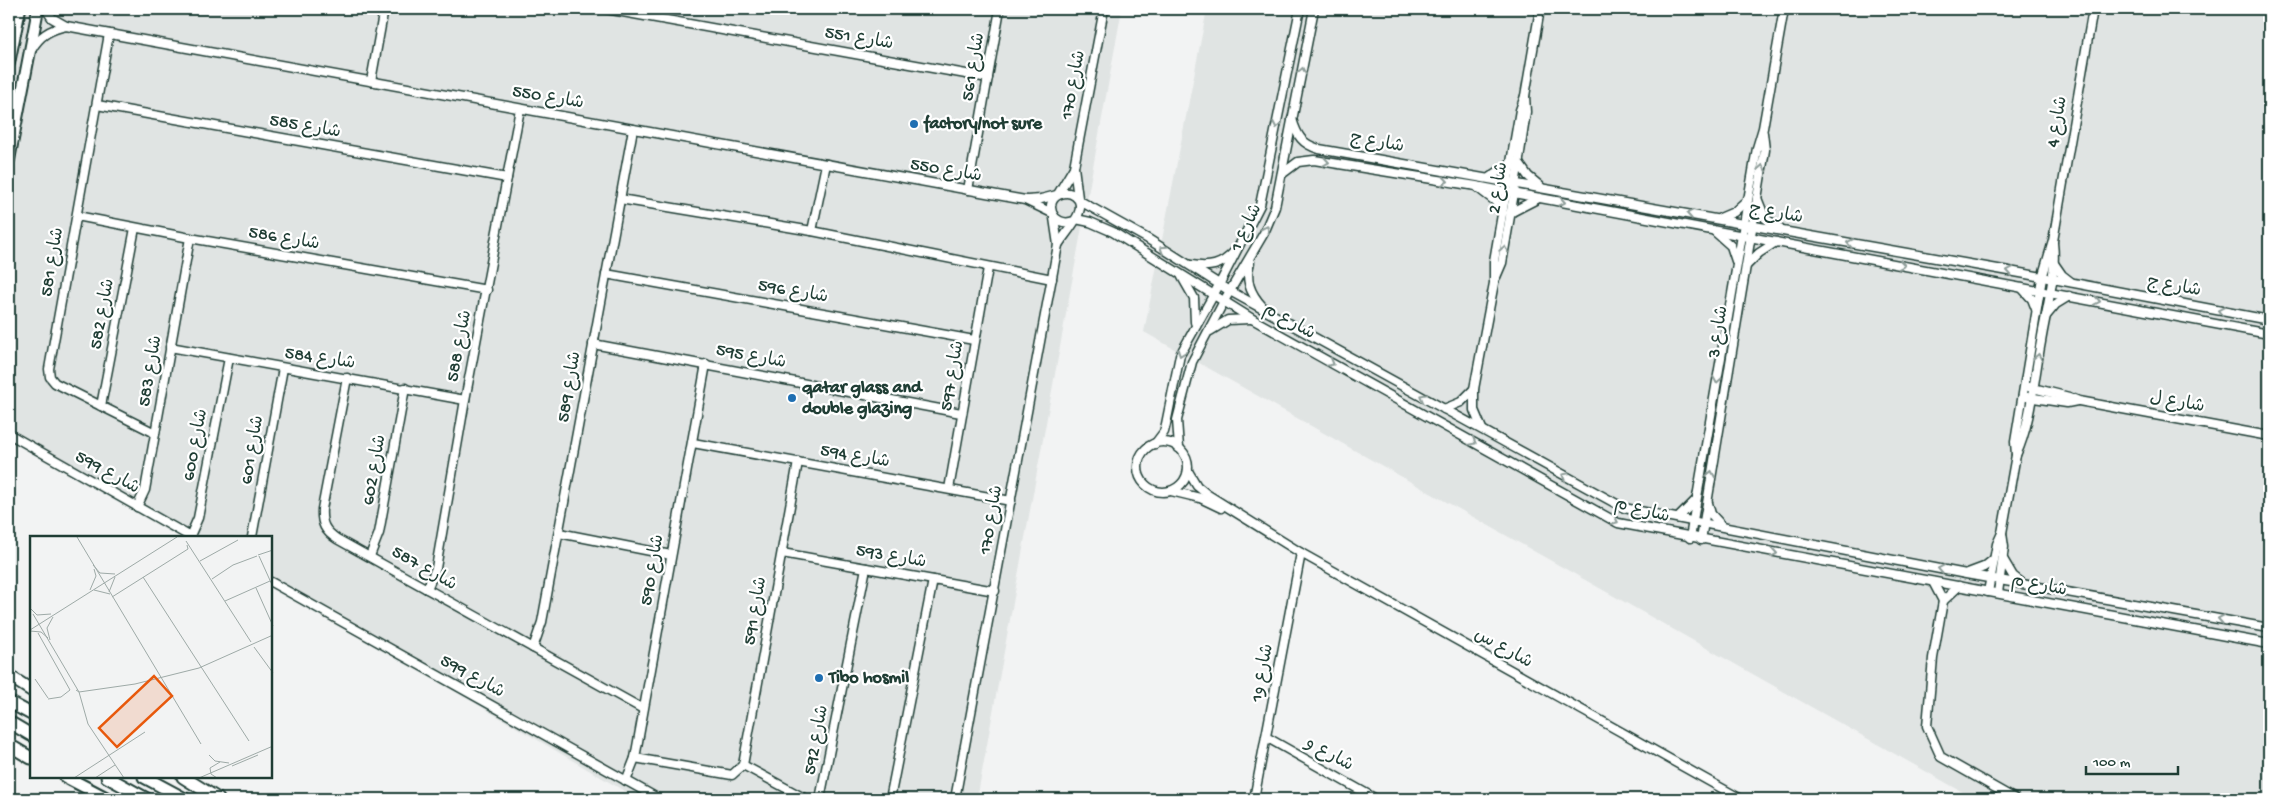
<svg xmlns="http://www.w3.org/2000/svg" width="2278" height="808" font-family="'Gochi Hand','Playpen Sans Arabic',sans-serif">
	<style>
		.built { fill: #e0e4e3 }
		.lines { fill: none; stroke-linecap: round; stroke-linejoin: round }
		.minor-casing { stroke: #1f3d34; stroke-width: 11 }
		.major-casing { stroke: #1f3d34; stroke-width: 14 }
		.highway-casing { stroke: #1f3d34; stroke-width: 15 }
		.minor { stroke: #fff; stroke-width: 8 }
		.major { stroke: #fff; stroke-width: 10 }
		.highway { stroke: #fff; stroke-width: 11 }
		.oneway { stroke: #8f9e9a }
		.poi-dot { fill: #1f6fb2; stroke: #fff; stroke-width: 2 }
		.labels { text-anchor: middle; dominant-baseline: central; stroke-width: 4.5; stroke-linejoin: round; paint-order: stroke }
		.street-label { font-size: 18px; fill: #1f3d34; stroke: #fff }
		.poi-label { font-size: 18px; font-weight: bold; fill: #1f3d34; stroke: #fff; text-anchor: start }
		.inset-road { fill: none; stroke: #9eaaa7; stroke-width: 1 }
		.view { fill: #e8590c; fill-opacity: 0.15; stroke: #e8590c; stroke-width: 2.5 }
		.inset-edge { fill: none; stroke: #1f3d34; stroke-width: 2.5 }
	</style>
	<rect width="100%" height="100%" fill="#f2f3f3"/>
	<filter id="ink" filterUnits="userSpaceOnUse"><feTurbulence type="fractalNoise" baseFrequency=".02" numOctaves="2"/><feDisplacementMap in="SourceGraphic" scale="10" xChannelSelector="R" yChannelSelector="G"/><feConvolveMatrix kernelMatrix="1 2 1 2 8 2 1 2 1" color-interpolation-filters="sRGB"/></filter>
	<g filter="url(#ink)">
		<g class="built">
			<path d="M9 9H1122L977 799H638L271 583V537H192L9 429Z"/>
			<path d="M1207 9H2269V799H1975L1144 332Z"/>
		</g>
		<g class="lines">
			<defs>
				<g id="minor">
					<path d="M46 9 52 18 66 26 1025 200 1052 213"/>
					<path d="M606 9 988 78"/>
					<path d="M109 34 49 369 50 377 55 383 155 433"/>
					<path d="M32 49C40 35 51 29 66 26"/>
					<path d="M371 81 384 9"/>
					<path d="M97 105 507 178"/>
					<path d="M1292 119C1297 136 1302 144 1319 149L2026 274 2269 320"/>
					<path d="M1518 162 1528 176 1540 186"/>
					<path d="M1282 174 1298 162 1314 160 1476 186 2269 334"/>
					<path d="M1490 177 1511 163"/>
					<path d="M1478 188 1495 201 1502 213"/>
					<path d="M968 190 1000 9"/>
					<path d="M1058 194 1073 169"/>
					<path d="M1078 198 1074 167 1104 9"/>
					<path d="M1757 198 1765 218 1779 228"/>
					<path d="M620 199 812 231 1052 279"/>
					<path d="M1027 200 1041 199 1057 195"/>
					<path d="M1080 201 1148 239 1230 291 1624 508 1966 574 2269 628"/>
					<path d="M1510 213 1539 198"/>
					<path d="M77 216 190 238 487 290"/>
					<path d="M1720 218 1734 212 1747 200"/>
					<path d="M1076 219 1090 222 1113 232 1254 320 1618 523 2269 644"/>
					<path d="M1713 230 1731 246 1736 261"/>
					<path d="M812 231 826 164"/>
					<path d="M1058 245C1065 233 1091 208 1075 196 1071 193 1066 192 1061 194 1042 200 1052 229 1074 221"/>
					<path d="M1250 262C1245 280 1250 293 1262 306"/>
					<path d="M2053 262 2062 275 2071 282"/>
					<path d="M1191 265C1210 268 1221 266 1234 252"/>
					<path d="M1746 266 1759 253 1776 242"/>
					<path d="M606 274 974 340"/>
					<path d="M1182 277 1194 298 1195 322"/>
					<path d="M1496 277 1502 263 1514 193 1526 112 1525 96 1540 9"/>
					<path d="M2022 288 2032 299 2036 309"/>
					<path d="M2046 316 2056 304 2069 296"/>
					<path d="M1210 331 1228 320 1250 319"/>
					<path d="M593 344 961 413"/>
					<path d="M170 347 465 400"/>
					<path d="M347 378 322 509C321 524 325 531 337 539L643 709"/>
					<path d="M2029 387 2069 397 2079 401 2269 436"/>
					<path d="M2027 397 2067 403 2077 401"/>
					<path d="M101 406 135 228"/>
					<path d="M1444 409 1461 402 1474 389"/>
					<path d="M1482 429 1474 410V389L1494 283V261L1520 110 1525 96"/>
					<path d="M9 434 191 537"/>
					<circle cx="1163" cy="467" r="25"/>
					<path d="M693 443 1011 501"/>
					<path d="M1155 444 1164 432 1166 424 1180 355 1219 285 1260 205 1300 9"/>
					<path d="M1179 448 1177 420 1192 362 1224 301 1264 233 1275 207 1314 9"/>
					<path d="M2016 455 2015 442 2042 278 2053 241 2093 9"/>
					<path d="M1188 471 1197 486 1208 495 1301 553 1741 799"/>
					<path d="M949 489 988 268"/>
					<path d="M1171 491 1200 498 1221 508"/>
					<path d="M1708 503 1711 514 1722 526"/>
					<path d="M137 507 145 490 190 238"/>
					<path d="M1678 518 1695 501"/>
					<path d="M559 533 671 555"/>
					<path d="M190 536 198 518 229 358"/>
					<path d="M252 537 283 368"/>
					<path d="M1690 538 1757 148 1763 128 1784 9"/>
					<path d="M1701 540 1765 150 1763 133"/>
					<path d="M782 553 995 591"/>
					<path d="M370 556 379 533 405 388"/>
					<path d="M2003 559 2013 576 2022 583"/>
					<path d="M1968 573 1984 567 1994 559"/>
					<path d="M271 582 659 799"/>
					<path d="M1933 582 1943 601 1933 658 1927 726 1941 757 2015 799"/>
					<path d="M427 589 436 568 465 400 520 109"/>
					<path d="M1988 592 1997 544 2002 533 2016 455C2031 423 2034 378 2041 342 2046 310 2057 275 2053 243"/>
					<path d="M1998 593 2004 547 2002 533"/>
					<path d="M1943 601 1959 586"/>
					<path d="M533 648 542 622 633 129"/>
					<path d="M1266 737 1376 799"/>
					<path d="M635 758 732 775 743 765"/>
					<path d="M743 765 798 462"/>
					<path d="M743 765 806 799"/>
					<path d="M626 781 635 758 706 364"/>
					<path d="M820 799 866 568"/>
					<path d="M890 799 933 580"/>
					<path d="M955 799 1058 245 1054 218"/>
					<path d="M1254 799 1301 553"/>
				</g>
				<g id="major">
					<path d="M9 63 20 9"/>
					<path d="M9 160 38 9"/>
				</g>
				<g id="highway">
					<path d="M9 676 31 690"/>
					<path d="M9 702 31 714"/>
					<path d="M9 722 31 735"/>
					<path d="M9 745 31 758"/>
					<path d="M66 777 108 799"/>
					<path d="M107 777 147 799"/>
					<path d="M144 777 185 799"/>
					<path d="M183 777 218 799"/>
				</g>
			</defs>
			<use href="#minor" class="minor-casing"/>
			<use href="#major" class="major-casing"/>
			<use href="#highway" class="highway-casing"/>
			<use href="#minor" class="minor"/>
			<use href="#major" class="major"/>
			<use href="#highway" class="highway"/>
		</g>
		<defs><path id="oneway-chevron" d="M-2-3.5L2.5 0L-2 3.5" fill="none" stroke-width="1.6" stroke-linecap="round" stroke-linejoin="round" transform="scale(1.25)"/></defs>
		<g class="oneway">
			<use href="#oneway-chevron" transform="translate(1302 71) rotate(-79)"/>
			<use href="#oneway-chevron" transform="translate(1277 125) rotate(101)"/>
			<use href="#oneway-chevron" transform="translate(1326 162) rotate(9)"/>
			<use href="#oneway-chevron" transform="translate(1762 168) rotate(-81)"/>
			<use href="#oneway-chevron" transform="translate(1445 181) rotate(9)"/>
			<use href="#oneway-chevron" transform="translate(1562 202) rotate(10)"/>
			<use href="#oneway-chevron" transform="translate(1690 214) rotate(-170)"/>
			<use href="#oneway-chevron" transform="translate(1266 229) rotate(-63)"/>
			<use href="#oneway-chevron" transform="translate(1850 243) rotate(-170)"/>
			<use href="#oneway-chevron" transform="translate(1163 249) rotate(-147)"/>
			<use href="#oneway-chevron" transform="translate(1504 249) rotate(-81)"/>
			<use href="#oneway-chevron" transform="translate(1902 265) rotate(10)"/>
			<use href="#oneway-chevron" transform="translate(2010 271) rotate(-170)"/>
			<use href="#oneway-chevron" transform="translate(2097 301) rotate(10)"/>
			<use href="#oneway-chevron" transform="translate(2221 311) rotate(-169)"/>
			<use href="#oneway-chevron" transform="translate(1181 353) rotate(110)"/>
			<use href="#oneway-chevron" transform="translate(2038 357) rotate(-80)"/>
			<use href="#oneway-chevron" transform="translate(1331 363) rotate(29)"/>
			<use href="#oneway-chevron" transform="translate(1717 380) rotate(100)"/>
			<use href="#oneway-chevron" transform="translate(1423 397) rotate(-151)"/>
			<use href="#oneway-chevron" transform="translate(1473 442) rotate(29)"/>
			<use href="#oneway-chevron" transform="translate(1711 474) rotate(-81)"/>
			<use href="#oneway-chevron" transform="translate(1565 476) rotate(-151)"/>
			<use href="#oneway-chevron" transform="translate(1615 521) rotate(23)"/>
			<use href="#oneway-chevron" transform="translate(1774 553) rotate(10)"/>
			<use href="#oneway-chevron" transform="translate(1941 569) rotate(-169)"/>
			<use href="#oneway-chevron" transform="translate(2221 619) rotate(-170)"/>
		</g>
	</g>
	<g class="poi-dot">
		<circle cx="914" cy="124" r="5"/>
		<circle cx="792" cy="398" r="5"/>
		<circle cx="819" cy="678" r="5"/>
	</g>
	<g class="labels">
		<g class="street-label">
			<text transform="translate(859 39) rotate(10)">شارع 551</text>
			<text transform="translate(974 67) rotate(-80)">شارع 561</text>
			<text transform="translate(1074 85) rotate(-79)">شارع 170</text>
			<text transform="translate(548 98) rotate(10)">شارع 550</text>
			<text transform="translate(2058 122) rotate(-80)">شارع 4</text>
			<text transform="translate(305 127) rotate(10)">شارع 585</text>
			<text transform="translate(1377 143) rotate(10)">شارع ج</text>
			<text transform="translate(946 171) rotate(10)">شارع 550</text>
			<text transform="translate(1499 188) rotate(-81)">شارع 2</text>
			<text transform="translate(1776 214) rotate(10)">شارع ج</text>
			<text transform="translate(1247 228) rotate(-64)">شارع 1</text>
			<text transform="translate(284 239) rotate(10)">شارع 586</text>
			<text transform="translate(53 262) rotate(-80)">شارع 581</text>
			<text transform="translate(2174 287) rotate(10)">شارع ج</text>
			<text transform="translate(793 292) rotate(10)">شارع 596</text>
			<text transform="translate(103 314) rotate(-79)">شارع 582</text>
			<text transform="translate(1289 322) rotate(29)">شارع م</text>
			<text transform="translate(1719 332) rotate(-81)">شارع 3</text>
			<text transform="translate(460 346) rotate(-79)">شارع 588</text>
			<text transform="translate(751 357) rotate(11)">شارع 595</text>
			<text transform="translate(320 359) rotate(9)">شارع 584</text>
			<text transform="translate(151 371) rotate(-80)">شارع 583</text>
			<text transform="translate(953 376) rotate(-80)">شارع 597</text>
			<text transform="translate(570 387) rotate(-80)">شارع 589</text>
			<text transform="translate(2177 403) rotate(10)">شارع ل</text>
			<text transform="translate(196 445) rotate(-79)">شارع 600</text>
			<text transform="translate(253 450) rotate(-80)">شارع 601</text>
			<text transform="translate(855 457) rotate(10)">شارع 594</text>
			<text transform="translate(375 470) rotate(-80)">شارع 602</text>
			<text transform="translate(107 473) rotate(29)">شارع 599</text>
			<text transform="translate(1642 511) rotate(15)">شارع م</text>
			<text transform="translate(992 520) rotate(-80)">شارع 170</text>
			<text transform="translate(891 557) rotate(10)">شارع 593</text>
			<text transform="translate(424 569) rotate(30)">شارع 587</text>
			<text transform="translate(653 570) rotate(-80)">شارع 590</text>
			<text transform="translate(2039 586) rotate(11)">شارع م</text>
			<text transform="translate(756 611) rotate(-80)">شارع 591</text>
			<text transform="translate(1503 649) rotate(29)">شارع س</text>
			<text transform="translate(1263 673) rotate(-79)">شارع و1</text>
			<text transform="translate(472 677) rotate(29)">شارع 599</text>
			<text transform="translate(817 740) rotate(-79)">شارع 592</text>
			<text transform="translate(1329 755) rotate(29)">شارع و</text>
		</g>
		<g class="poi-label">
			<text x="924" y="124">factory/not sure</text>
			<text x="802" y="388">qatar glass and<tspan x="802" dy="21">double glazing</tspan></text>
			<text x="829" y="678">Tibo hosmil</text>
		</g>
	</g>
	<g transform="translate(30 536)">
		<rect width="242" height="242" fill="#f2f3f3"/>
		<path class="inset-road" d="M47 1 171 208M156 5 221 106M228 19 243 14M229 20 243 51M170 25 208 4M63 29 70 37 85 38M113 41 219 205M182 43 203 29 227 20M226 52 243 90M60 54 66 40 64 33M64 54 80 58M79 56 85 41M82 61 158 13 157 9M195 65 240 45M0 72 7 79 21 78M3 78 49 156 46 154M0 94 147 1M0 95 11 96 18 102M8 97 40 154 31 161 18 163M20 104 17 92 23 81M224 111 243 137M5 143 18 162M49 156 58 188 94 242M49 156 105 148 169 132 243 99M179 219 185 225 199 227M202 230 228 219M44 242 115 196M65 242 85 229M169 242 243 210M187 242 181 238 180 232 190 226"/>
		<path class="view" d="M124 140 142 160 87 211 69 192Z"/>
		<rect width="242" height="242" class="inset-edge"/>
	</g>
	<rect width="2278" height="808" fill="none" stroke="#fff" stroke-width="30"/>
	<rect x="15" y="15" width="2248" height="778" fill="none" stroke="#1f3d34" stroke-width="2" filter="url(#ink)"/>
	<path d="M2086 766v8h92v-8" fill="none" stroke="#1f3d34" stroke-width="2.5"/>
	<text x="2093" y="766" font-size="15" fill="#1f3d34" stroke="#ffffff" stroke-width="4" paint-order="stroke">100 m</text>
</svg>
